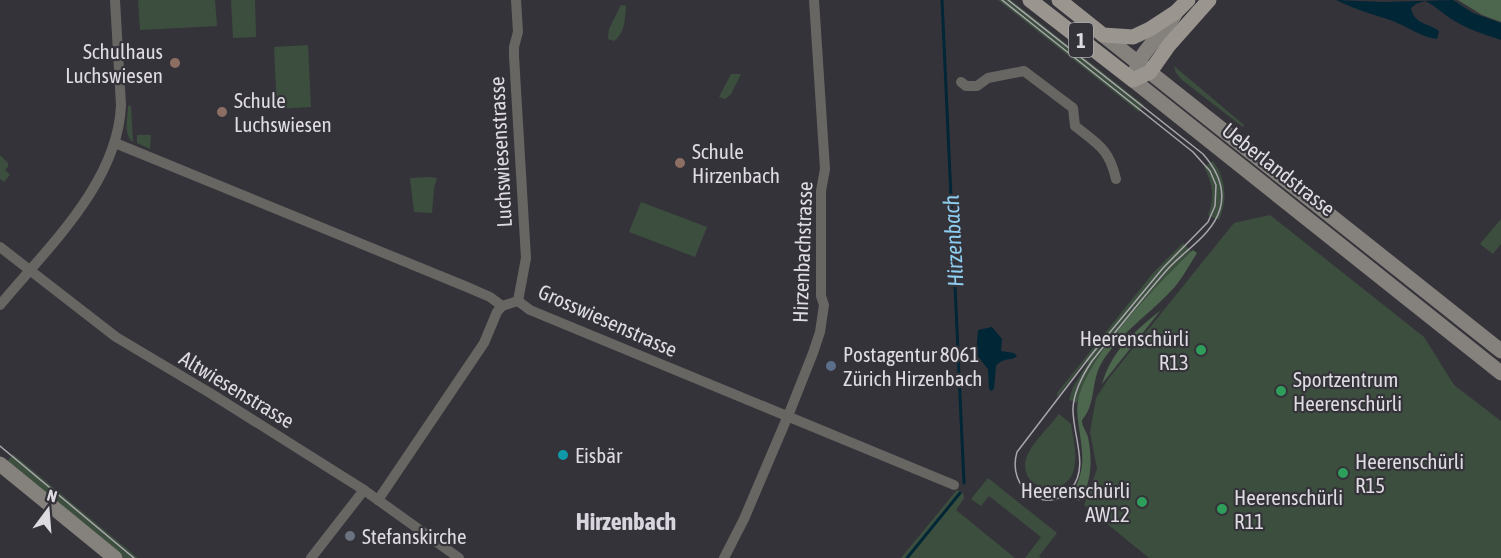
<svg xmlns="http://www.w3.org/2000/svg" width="1501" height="558" font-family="'Asap Condensed',sans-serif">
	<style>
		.green { fill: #3c4f3e }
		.forest { fill: #4c674e }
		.water { fill: #012636 }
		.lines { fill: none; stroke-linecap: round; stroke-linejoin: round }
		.stream { stroke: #012636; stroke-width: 3 }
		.street { stroke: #686662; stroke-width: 10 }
		.secondary { stroke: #85817c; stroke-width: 15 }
		.primary { stroke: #9a958f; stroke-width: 15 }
		.tram { stroke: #a8a6ac; stroke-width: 1.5 }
		.education-dot { fill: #8d6e63; stroke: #35333a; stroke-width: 2 }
		.leisure-dot { fill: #2e9e5b; stroke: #35333a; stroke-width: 2 }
		.service-dot { fill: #5c6f8a; stroke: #35333a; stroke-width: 2 }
		.culture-dot { fill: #0f9aa8; stroke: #35333a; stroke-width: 2 }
		.worship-dot { fill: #6b7280; stroke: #35333a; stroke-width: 2 }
		.labels { text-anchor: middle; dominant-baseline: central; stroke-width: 4.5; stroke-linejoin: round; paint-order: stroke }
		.shield { fill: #35333a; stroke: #aba9af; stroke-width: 1.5 }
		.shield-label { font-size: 20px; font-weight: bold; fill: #dedce1 }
		.poi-label { font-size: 21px; fill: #dedce1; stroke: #35333a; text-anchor: start }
		.street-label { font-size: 21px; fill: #dedce1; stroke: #35333a }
		.water-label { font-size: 22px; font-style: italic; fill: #8dcdef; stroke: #35333a }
		.quarter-label { font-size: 24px; font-weight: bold; fill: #d8d5de; stroke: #35333a }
	</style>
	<rect width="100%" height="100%" fill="#35333a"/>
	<g class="green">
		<path d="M138 0H215L217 26 140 30Z"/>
		<path d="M231 0H255L256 37 233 38Z"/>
		<path d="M998 0H1011L1144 105 1139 112Z"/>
		<path d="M621 5 626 6C625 19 625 33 614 41L608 39 609 29Z"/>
		<path d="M308 45 311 107 277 109 274 47Z"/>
		<path d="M1174 66 1244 125 1243 127 1182 80 1176 73Z"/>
		<path d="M731 74H741L731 94 725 99 719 97Z"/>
		<path d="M131 106 133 142C123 135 128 118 128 106Z"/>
		<path d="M137 135H151L150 149 137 143Z"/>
		<path d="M0 155 8 163V167L5 170 10 175 4 182 0 179Z"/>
		<path d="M1213 161C1226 179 1228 199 1219 220L1208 215C1215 197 1213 184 1204 167Z"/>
		<path d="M429 177 437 178 434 188 432 213 414 212 410 178Z"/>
		<path d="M641 202 707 227 695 257 629 232Z"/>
		<path d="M1270 215 1424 337 1454 385 1501 421V558H1149L1084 505 1097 469 1090 432 1096 398 1109 378 1234 223Z"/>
		<path d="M1501 219V244L1493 254 1480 244Z"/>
		<path d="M1183 243 1192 252C1152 291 1093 349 1077 403L1069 400 1073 387 1088 363 1085 361 1057 397V393L1153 273Z"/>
		<path d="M1059 414 1071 424C1073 438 1078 455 1074 469 1066 501 1018 490 1026 459 1030 445 1050 426 1059 414Z"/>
		<path d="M13 454 138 558H124L7 462Z"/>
		<path d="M988 478 1057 533 1039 556 1041 558H1025L1041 537 989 496 981 506 971 499Z"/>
		<path d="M957 490 963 493 964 498 956 510 1015 558H901Z"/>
	</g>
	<g class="forest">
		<path d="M1458 0H1501V22L1482 15Z"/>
		<path d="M1193 250 1197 253C1188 267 1180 283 1168 294 1146 317 1117 336 1101 364 1091 381 1096 405 1082 420 1082 427 1086 430 1088 437 1092 458 1093 482 1079 501L1072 494C1086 469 1083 455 1079 428 1078 419 1076 410 1078 401 1087 355 1159 283 1193 250Z"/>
		<path d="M1161 310 1102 384C1111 351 1135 331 1161 310Z"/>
	</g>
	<g class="water">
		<path d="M1336 0 1384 2 1453 0 1473 13 1501 23V40C1484 34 1469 30 1453 20 1443 14 1436 6 1425 1L1416 4 1411 8C1414 24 1428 23 1439 31L1437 39C1421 37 1408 27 1393 21 1373 14 1356 10 1336 0Z"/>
		<path d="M992 327 1002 339 1001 351 1014 353 1017 356C1012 361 1003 357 996 366L994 389 991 391 989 389 988 369 976 354 978 330Z"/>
	</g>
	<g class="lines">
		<g class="stream">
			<path d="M942 0 964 483"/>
			<path d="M907 558 960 493"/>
		</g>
		<g class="street">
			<path d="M516 0 518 32 514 47V56L526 258 518 301"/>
			<path d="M961 82 966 86H977L988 78 1024 71 1073 108 1075 126C1099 145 1109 149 1116 179"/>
			<path d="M115 143 467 287 490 297 502 306 518 301"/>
			<path d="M0 247 116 337 210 393 364 490 459 558"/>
			<path d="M518 301 530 310 954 485"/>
			<path d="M0 305C47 248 118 183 121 105L115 0"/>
			<path d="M378 500 484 343 497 312 502 306"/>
			<path d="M311 558 364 490"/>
			<path d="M724 558 744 519 790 411 813 353 820 332 824 305 821 296V191L825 169 814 0"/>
		</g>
		<g class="secondary">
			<path d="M1176 12C1166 33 1148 43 1139 62 1136 68 1135 74 1133 80L1501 373"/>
			<path d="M1103 35 1501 351"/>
			<path d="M0 464 115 558"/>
		</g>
		<g class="primary">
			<path d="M1030 0 1133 80 1150 72 1169 45 1209 0"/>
			<path d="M1059 0 1103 35 1133 37 1150 29 1176 12 1188 0"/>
		</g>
		<g class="tram">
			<path d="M1002 0 1193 152 1210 171 1216 185 1215 206 1208 222 1163 268 1092 354 1017 452C1006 488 1046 517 1071 489 1090 467 1072 434 1073 408 1074 391 1082 376 1092 361 1116 331 1140 301 1166 271 1183 251 1212 236 1220 209 1226 188 1217 170 1203 154L1008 0"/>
			<path d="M0 446 134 558"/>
		</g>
	</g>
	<g class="education-dot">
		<circle cx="175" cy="63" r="6"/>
		<circle cx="222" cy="112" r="6"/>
		<circle cx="680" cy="163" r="6"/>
	</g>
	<g class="leisure-dot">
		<circle cx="1201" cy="350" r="6"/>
		<circle cx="1281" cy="391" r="6"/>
		<circle cx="1343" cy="473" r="6"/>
		<circle cx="1142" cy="502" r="6"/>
		<circle cx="1222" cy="509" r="6"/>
	</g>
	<circle class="service-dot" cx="831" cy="366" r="6"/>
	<circle class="culture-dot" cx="563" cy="455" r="6"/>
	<circle class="worship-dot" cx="350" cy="536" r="6"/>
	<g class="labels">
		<rect class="shield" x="1069" y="23" width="24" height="34" rx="4.5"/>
		<g class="shield-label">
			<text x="1081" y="40">1</text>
		</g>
		<g class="poi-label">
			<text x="163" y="51" text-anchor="end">Schulhaus<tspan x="163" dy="24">Luchswiesen</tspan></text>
			<text x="234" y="100">Schule<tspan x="234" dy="24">Luchswiesen</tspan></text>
			<text x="692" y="151">Schule<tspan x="692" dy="24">Hirzenbach</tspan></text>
			<text x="1189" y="338" text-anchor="end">Heerenschürli<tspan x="1189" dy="24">R13</tspan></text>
			<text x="843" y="354">Postagentur 8061<tspan x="843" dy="24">Zürich Hirzenbach</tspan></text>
			<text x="1293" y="379">Sportzentrum<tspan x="1293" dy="24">Heerenschürli</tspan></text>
			<text x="575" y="455">Eisbär</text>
			<text x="1355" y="461">Heerenschürli<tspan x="1355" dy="24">R15</tspan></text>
			<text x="1130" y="490" text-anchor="end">Heerenschürli<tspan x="1130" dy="24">AW12</tspan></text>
			<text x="1234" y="497">Heerenschürli<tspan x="1234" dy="24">R11</tspan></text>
			<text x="362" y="536">Stefanskirche</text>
		</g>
		<g class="street-label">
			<text transform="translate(500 152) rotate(-93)">Luchswiesenstrasse</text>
			<text transform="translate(1279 169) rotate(38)">Ueberlandstrasse</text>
			<text transform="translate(802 252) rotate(-88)">Hirzenbachstrasse</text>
			<text transform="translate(608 320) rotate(24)">Grosswiesenstrasse</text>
			<text transform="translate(237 389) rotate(31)">Altwiesenstrasse</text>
		</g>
		<g class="water-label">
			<text transform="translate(953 241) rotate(-93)">Hirzenbach</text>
		</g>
		<g class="quarter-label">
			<text x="626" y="521">Hirzenbach</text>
		</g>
	</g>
	<g transform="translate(48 510) rotate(16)" stroke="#35333a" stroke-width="4.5" paint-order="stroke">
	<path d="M0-4.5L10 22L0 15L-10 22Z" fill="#dedce1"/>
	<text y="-9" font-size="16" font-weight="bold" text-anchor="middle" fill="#dedce1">N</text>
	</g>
</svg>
